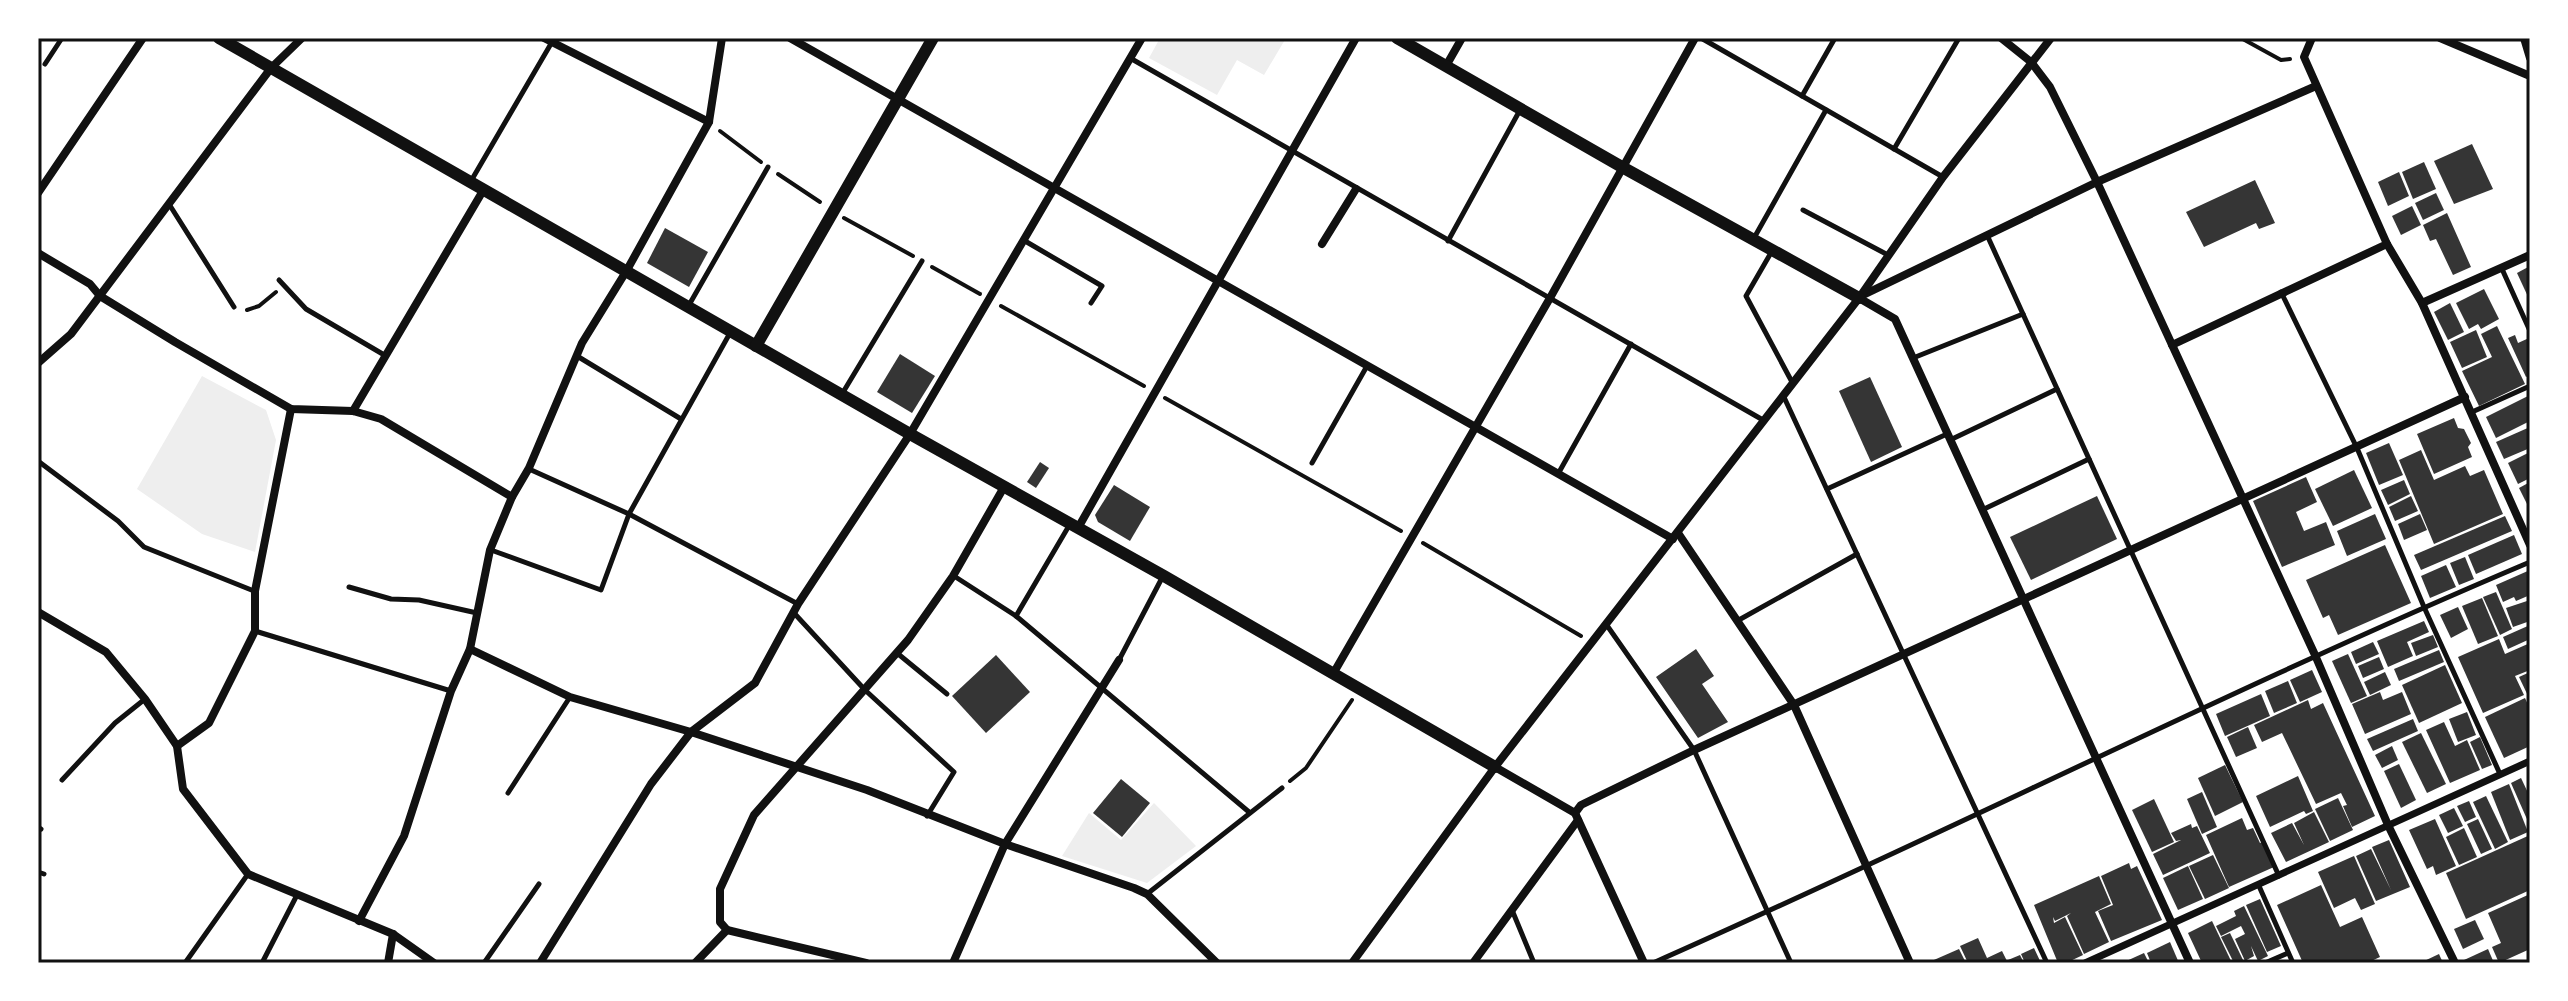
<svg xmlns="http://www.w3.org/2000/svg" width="2568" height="1001" font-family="'Varela Round',sans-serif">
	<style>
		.green { fill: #eee }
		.building { fill: #353535 }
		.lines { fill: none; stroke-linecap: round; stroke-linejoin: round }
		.path { stroke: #111; stroke-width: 4 }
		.service { stroke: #111; stroke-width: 5 }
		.pedestrian { stroke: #111; stroke-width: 7 }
		.minor { stroke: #111; stroke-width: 8 }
		.tertiary { stroke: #111; stroke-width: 12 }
		.neatline { fill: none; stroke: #111; stroke-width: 3 }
	</style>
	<rect width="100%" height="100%" fill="#fff"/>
	<g class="green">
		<path d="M1160 38H1286L1264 75 1237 60 1217 95 1149 58Z"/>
		<path d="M202 376 266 410 276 440 255 552 202 534 137 489Z"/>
		<path d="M1154 803 1196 846 1147 883 1062 856 1089 813 1121 840Z"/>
	</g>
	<g class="building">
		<path d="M2472 144 2493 189 2454 204 2434 161Z"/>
		<path d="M2424 162 2436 189 2413 199 2402 172Z"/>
		<path d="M2399 172 2409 196 2388 206 2378 182Z"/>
		<path d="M2255 180 2275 223 2259 229 2256 223 2204 247 2186 212Z"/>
		<path d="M2436 193 2444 210 2423 220 2415 203Z"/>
		<path d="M2412 206 2421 225 2401 235 2392 216Z"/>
		<path d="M2447 213 2471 267 2453 275 2436 239 2430 241 2423 225Z"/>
		<path d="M665 228 708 252 689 287 647 263Z"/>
		<path d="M2530 266V301L2517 273Z"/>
		<path d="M2484 289 2499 319 2481 329 2478 324 2469 329 2456 303Z"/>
		<path d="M2450 303 2464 332 2448 340 2434 312Z"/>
		<path d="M2497 326 2525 384 2479 406 2462 371 2492 357 2481 334Z"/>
		<path d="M2476 330 2487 357 2462 368 2450 342Z"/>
		<path d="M2515 335 2518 343 2529 338 2530 340V375L2526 377 2508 338Z"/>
		<path d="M900 354 935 376 912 413 877 392Z"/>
		<path d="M1870 377 1902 447 1871 462 1839 391Z"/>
		<path d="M2530 395V421L2496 438 2486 417Z"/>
		<path d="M2454 418 2458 428 2464 429 2471 443 2468 447 2472 457 2434 474 2417 434Z"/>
		<path d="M2530 427V448L2504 459 2496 442Z"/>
		<path d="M2389 443 2403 475 2379 485 2366 453Z"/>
		<path d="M2421 450 2434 480 2465 466 2470 476 2484 470 2503 514 2434 544 2399 460Z"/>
		<path d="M2530 452V478L2518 484 2508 463Z"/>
		<path d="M1040 462 1049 468 1036 488 1027 482Z"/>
		<path d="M2354 470 2372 508 2333 526 2315 489Z"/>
		<path d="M2306 477 2317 502 2296 512 2304 531 2326 522 2335 545 2282 567 2253 501Z"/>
		<path d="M2404 480 2410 494 2388 505 2381 490Z"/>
		<path d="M2530 482V510L2519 488Z"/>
		<path d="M1114 485 1150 507 1130 541 1098 522 1095 515Z"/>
		<path d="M2097 496 2117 539 2031 580 2010 537Z"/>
		<path d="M2411 496 2418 511 2395 521 2389 507Z"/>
		<path d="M2375 514 2386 539 2347 556 2337 531Z"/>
		<path d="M2420 514 2427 530 2404 540 2398 524Z"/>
		<path d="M2505 516 2512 531 2421 570 2414 555Z"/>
		<path d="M2514 535 2522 554 2476 574 2468 555Z"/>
		<path d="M2385 545 2411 603 2338 635 2329 615 2323 618 2306 580Z"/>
		<path d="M2465 557 2474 579 2459 585 2450 563Z"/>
		<path d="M2446 565 2456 587 2430 598 2421 576Z"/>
		<path d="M2530 570V595L2516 601 2514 597 2503 602 2496 585Z"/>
		<path d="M2496 592 2512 629 2500 635 2483 597Z"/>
		<path d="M2482 598 2498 636 2478 644 2462 606Z"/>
		<path d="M2530 600V621L2513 627 2506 608Z"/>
		<path d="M2458 607 2468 629 2451 638 2440 615Z"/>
		<path d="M2424 621 2429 632 2407 642 2413 656 2388 667 2377 641Z"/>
		<path d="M2530 625V639L2508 649 2503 637Z"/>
		<path d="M2433 635 2438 647 2416 656 2411 643Z"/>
		<path d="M2499 639 2505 654 2530 643V670L2515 676 2524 695 2483 713 2458 657Z"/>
		<path d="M2373 642 2379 654 2356 664 2351 652Z"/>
		<path d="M1696 649 1714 676 1702 684 1728 722 1698 738 1656 677Z"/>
		<path d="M2439 650 2444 662 2399 681 2394 669Z"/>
		<path d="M2348 654 2367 696 2351 703 2332 661Z"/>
		<path d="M996 655 1030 692 986 733 952 696Z"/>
		<path d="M2379 657 2384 669 2363 678 2358 666Z"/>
		<path d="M2445 665 2462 703 2419 723 2402 685Z"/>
		<path d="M2312 670 2322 692 2300 702 2290 680Z"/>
		<path d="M2385 672 2391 685 2370 695 2364 682Z"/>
		<path d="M2530 672V700L2519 677Z"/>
		<path d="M2288 681 2297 703 2274 713 2265 691Z"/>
		<path d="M2380 692 2383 700 2402 692 2411 714 2365 734 2352 704Z"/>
		<path d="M2261 694 2270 716 2225 736 2216 714Z"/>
		<path d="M2525 698 2530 709V746L2504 758 2485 717Z"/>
		<path d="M2308 700 2311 709 2323 703 2375 816 2352 827 2343 806 2347 805 2341 793 2316 804 2282 733 2262 742 2254 725Z"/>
		<path d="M2467 712 2476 735 2458 742 2449 719Z"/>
		<path d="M2413 719 2418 731 2373 751 2367 739Z"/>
		<path d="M2444 722 2455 746 2467 740 2480 770 2450 783 2426 730Z"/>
		<path d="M2248 727 2257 748 2236 757 2227 737Z"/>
		<path d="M2421 733 2446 784 2427 793 2402 742Z"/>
		<path d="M2480 737 2492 765 2482 769 2470 742Z"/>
		<path d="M2392 746 2398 760 2382 768 2375 755Z"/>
		<path d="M2399 764 2416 800 2401 808 2384 771Z"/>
		<path d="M2225 765 2243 802 2215 816 2198 778Z"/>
		<path d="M2298 776 2313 811 2306 814 2304 811 2270 827 2256 796Z"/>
		<path d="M2521 778 2530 797V826L2511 783Z"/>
		<path d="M1121 779 1150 803 1122 837 1093 813Z"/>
		<path d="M2509 784 2528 832 2510 840 2491 792Z"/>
		<path d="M2202 792 2217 827 2202 834 2187 799Z"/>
		<path d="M2486 796 2508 842 2495 849 2473 802Z"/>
		<path d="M2338 798 2353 830 2330 841 2315 809Z"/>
		<path d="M2154 799 2174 842 2152 852 2132 810Z"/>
		<path d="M2469 801 2476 817 2465 822 2457 806Z"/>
		<path d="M2454 808 2463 826 2448 833 2439 815Z"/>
		<path d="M2314 812 2329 842 2286 862 2271 833 2292 823 2304 845 2294 823Z"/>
		<path d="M2242 818 2247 830 2253 828 2260 843 2262 842 2274 867 2229 887 2206 835Z"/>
		<path d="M2435 819 2456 866 2436 875 2433 866 2427 869 2409 830Z"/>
		<path d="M2478 819 2492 849 2481 854 2467 824Z"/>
		<path d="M2191 824 2192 828 2197 826 2210 853 2163 875 2153 854 2181 840 2176 841 2171 833Z"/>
		<path d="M2464 828 2477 857 2459 865 2446 837Z"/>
		<path d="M2530 835V890L2466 919 2446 873Z"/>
		<path d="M2389 840 2410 887 2376 901 2356 856 2371 849 2391 890 2372 847Z"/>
		<path d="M2213 855 2229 888 2205 899 2189 866Z"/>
		<path d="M2354 856 2375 904 2361 910 2355 898 2334 908 2318 872Z"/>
		<path d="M2129 863 2131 869 2137 866 2162 920 2111 941 2098 911 2113 905 2101 876Z"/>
		<path d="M2188 866 2203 899 2178 910 2163 878Z"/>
		<path d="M2099 876 2111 904 2095 912 2109 942 2084 954 2067 916 2071 913 2055 921 2053 917 2054 923 2065 917 2083 955 2066 963H2058L2034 905Z"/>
		<path d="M2321 885 2340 927 2362 917 2380 957 2367 963H2303L2277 905Z"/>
		<path d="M2530 894V949L2499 963 2492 947 2501 943 2488 913Z"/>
		<path d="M2260 899 2281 946 2267 952 2246 905Z"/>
		<path d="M2244 906 2268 956 2258 961 2251 946 2254 956 2245 961 2235 939 2245 934 2241 926 2221 936 2216 926 2236 916 2234 911Z"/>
		<path d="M2475 920 2484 939 2463 949 2454 929Z"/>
		<path d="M2212 921 2232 963H2202L2188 933Z"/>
		<path d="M2230 933 2244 962 2241 963H2234L2221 937Z"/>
		<path d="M1978 938 1987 958 2002 951 2008 963H1968L1960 946Z"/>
		<path d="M2170 942 2179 963H2151L2147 953Z"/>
		<path d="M2034 948 2041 963H2025L2021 954Z"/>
		<path d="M1959 949 1966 963H1927Z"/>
		<path d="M2488 949 2494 963H2465L2464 960Z"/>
		<path d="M2144 953 2149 963H2122Z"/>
		<path d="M2439 954 2443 963H2420Z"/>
		<path d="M2020 955 2024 963H2010L2008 960Z"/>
	</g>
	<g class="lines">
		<g class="path">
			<path d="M2241 38 2281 60 2290 59"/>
			<path d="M720 131 761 162"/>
			<path d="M778 174 820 202"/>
			<path d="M844 218 913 256"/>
			<path d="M932 267 980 294"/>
			<path d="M1001 306 1144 386"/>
			<path d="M247 310 259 306 276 292"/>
			<path d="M1165 398 1401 531"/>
			<path d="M1423 543 1581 636"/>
			<path d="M1290 781 1306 768 1352 700"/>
		</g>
		<g class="service">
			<path d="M1701 38 1943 177"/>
			<path d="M1130 58 1763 420"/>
			<path d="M45 64 62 38"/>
			<path d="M1802 96 1835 38"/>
			<path d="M1894 149 1959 38"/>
			<path d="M471 181 552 42"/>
			<path d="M169 204 234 307"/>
			<path d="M1803 210 1888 255"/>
			<path d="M1987 235 2279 876"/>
			<path d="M1754 238 1826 110"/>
			<path d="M1025 241 1102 286 1091 303"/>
			<path d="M1448 241 1520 110"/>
			<path d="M1772 251 1746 296 1792 382"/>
			<path d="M2502 269 2530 331"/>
			<path d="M279 280 306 309 386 356"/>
			<path d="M2281 292 2357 448 2424 607 2500 774"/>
			<path d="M689 305 768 167"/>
			<path d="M577 356 681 419"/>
			<path d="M1913 358 2023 314"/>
			<path d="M842 394 922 261"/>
			<path d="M1783 395 2047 963"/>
			<path d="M2472 412 2530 386"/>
			<path d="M1950 440 2057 389"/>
			<path d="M38 461 118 521 144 547 254 591"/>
			<path d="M1312 463 1367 366"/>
			<path d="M529 469 629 514 798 604"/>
			<path d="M1558 474 1631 344"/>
			<path d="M1827 489 1947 434"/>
			<path d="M1982 510 2089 459"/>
			<path d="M491 550 601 590 629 514 730 333"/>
			<path d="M954 576 1016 616 1249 812"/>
			<path d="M349 587 391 599 419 600 477 613"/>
			<path d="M794 613 865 690 954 772 927 816"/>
			<path d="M1016 616 1070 524"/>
			<path d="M1737 621 1857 554"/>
			<path d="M1606 624 1694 750 1791 963"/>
			<path d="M255 631 451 691"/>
			<path d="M897 653 947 694"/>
			<path d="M1119 660 1163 576"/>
			<path d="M62 780 115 723 145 699"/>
			<path d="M508 793 570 697"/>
			<path d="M38 827 41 829"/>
			<path d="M38 872 44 874"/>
			<path d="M2259 886 2293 963"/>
			<path d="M1147 894 1282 788"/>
			<path d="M1512 910 1534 963"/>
			<path d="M185 963 248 874"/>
			<path d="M262 963 297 895"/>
			<path d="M484 963 539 884"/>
			<path d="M1653 963C1947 833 2234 687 2530 562"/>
			<path d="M2265 963 2288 953"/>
		</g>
		<path class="pedestrian" d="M2085 963 2530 761"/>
		<g class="minor">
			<path d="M544 38 709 122"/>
			<path d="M790 38 1673 539"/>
			<path d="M2001 38 2031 62 2050 87 2097 182 2315 655 2388 825 2455 963"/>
			<path d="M2312 38 2304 57 2387 244 2422 303 2530 545"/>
			<path d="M2440 38 2530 76"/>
			<path d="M2524 38 2530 58"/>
			<path d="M1446 66 1462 38"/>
			<path d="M38 193 143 38"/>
			<path d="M1322 244 1356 189"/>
			<path d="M38 253 90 284 100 296 175 342 291 409 353 411 381 419 512 497"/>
			<path d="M1859 297 2097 182 2316 86"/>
			<path d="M1859 298 1895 319 2190 963"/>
			<path d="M2422 303 2530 255"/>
			<path d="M2172 345 2387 244"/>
			<path d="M38 363 71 334 271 68 302 38"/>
			<path d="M353 411 484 189"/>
			<path d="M1078 528 1356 38"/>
			<path d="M1678 533 1794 705 1910 963"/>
			<path d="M38 612 106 652 145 699 177 746 183 789 248 874 393 934 434 963"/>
			<path d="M470 649 570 697 691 732 867 790 1005 844 1134 888 1147 894 1217 963"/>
			<path d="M1333 674 1550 298 1695 38"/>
			<path d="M177 746 209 723 255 631V591L291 409"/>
			<path d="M1495 767 1575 813 1644 963"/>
			<path d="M1575 813 1581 805 1694 750 2465 397"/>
			<path d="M359 921 404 836 451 691 470 649 490 550 512 497 529 468 582 343 627 270 709 122 722 38"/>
			<path d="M727 930 866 963"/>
			<path d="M388 963 393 934"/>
			<path d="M540 963 651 784 691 732 755 683 798 604 910 434 1142 38"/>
			<path d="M695 963 727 930 720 922V889L754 815 908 640 953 576 1004 487"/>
			<path d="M953 963 1005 844 1119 660"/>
			<path d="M1352 963 1495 767 1859 298 1943 177 2051 38"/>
			<path d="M1473 963 1578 820"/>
		</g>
		<g class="tertiary">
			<path d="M219 38 910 434 1164 576 1495 767"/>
			<path d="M1397 38 1622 167 1859 298"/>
			<path d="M756 346 933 38"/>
		</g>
	</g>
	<rect width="2568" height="1001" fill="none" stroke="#ffffff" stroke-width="80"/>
	<rect x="40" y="40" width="2488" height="921" class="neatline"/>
</svg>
